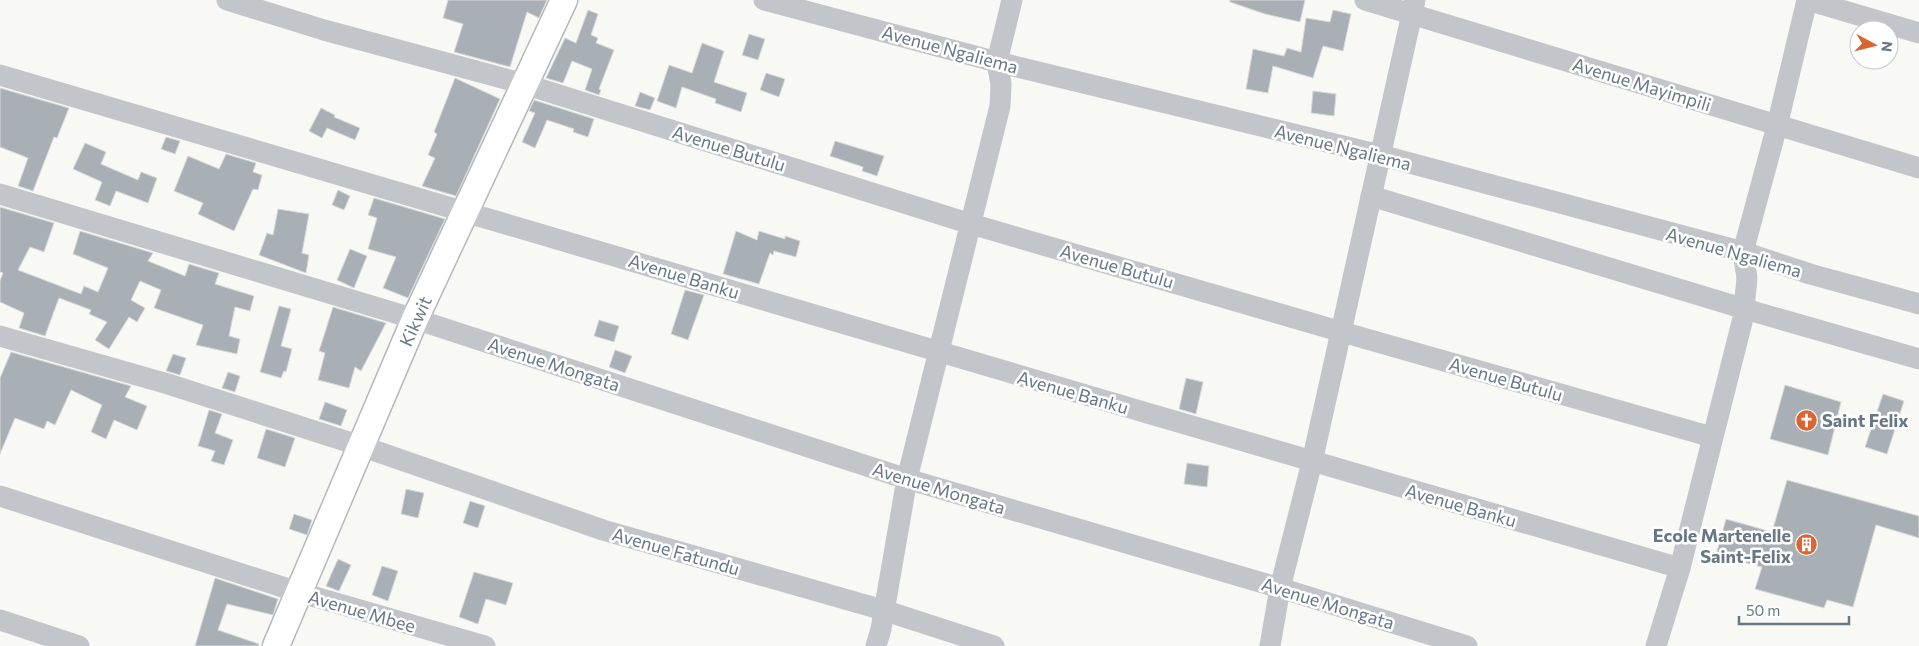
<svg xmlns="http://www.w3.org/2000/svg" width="1919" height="646" font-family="Commissioner,sans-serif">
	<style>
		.building { fill: #a8b0b6; stroke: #dadad8 }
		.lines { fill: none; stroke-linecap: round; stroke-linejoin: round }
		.major-casing { stroke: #b5b9bd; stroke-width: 29 }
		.minor { stroke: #c2c5c9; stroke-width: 21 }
		.major { stroke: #fff; stroke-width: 26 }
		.labels { text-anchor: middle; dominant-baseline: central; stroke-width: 5; stroke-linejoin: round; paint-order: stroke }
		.street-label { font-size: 18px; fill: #687785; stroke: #fff }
		.poi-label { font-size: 18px; font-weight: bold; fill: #687785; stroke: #fff; text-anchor: start }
	</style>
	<rect width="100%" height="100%" fill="#f8f8f5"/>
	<g class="building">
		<path d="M448 0H547L539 18 527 12 510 67 454 52 463 24 443 18Z"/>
		<path d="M1230 0H1305L1300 22 1265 14 1230 2Z"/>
		<path d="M588 10 598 14 591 35 598 38 596 43 614 50 599 89 601 90 599 95 585 90 592 69 572 61 563 83 546 78 565 38 576 43Z"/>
		<path d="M1333 10 1351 14 1343 51 1323 46 1313 78 1273 66 1268 93 1246 89 1253 49 1284 56 1287 48 1301 52 1306 18 1330 22Z"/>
		<path d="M749 34 765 39 758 60 742 55Z"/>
		<path d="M702 43 724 51 714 82 747 93 741 112 715 103 716 99 682 87 676 108 657 101 669 65 692 73Z"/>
		<path d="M766 73 785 79 779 97 760 90Z"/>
		<path d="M455 78 500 99 456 196 422 186 435 158 428 155 437 134 434 132Z"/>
		<path d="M0 88 69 108 57 138 54 137 33 191 18 186 28 158 0 147Z"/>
		<path d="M1313 91 1336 94 1334 116 1311 113Z"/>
		<path d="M640 92 655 98 650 110 635 106Z"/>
		<path d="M534 100 594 119 588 137 573 132 574 129 547 120 535 148 522 142 535 113 529 111Z"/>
		<path d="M321 108 335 115 334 117 360 128 355 140 327 128 322 138 309 131Z"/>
		<path d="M166 137 180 141 175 154 161 149Z"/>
		<path d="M835 141 884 156 877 176 862 171 863 167 830 156Z"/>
		<path d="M85 143 106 152 101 164 138 180 141 172 157 178 148 203 116 191 110 206 95 200 102 182 73 169Z"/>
		<path d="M226 154 256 163 253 172 262 175 258 190 253 189 234 231 198 214 203 203 174 191 188 156 219 169Z"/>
		<path d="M338 190 350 196 344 210 332 205Z"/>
		<path d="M374 198 445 219 408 298 383 288 396 257 368 249 377 218 368 215Z"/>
		<path d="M0 207 54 223 44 252 30 247 18 270 81 294 84 286 98 292 108 268 73 254 80 231 153 253 148 261 185 276 189 264 219 273 215 284 254 296 250 311 235 307 229 336 240 339 237 354 196 345 203 325 154 308 161 290 140 281 131 300 145 308 137 322 129 317 109 349 95 340 107 322 89 314 91 310 59 298 45 336 19 328 24 313 0 302V281L3 273 0 272Z"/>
		<path d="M278 209 309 214 302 253 309 255 306 273 259 255 267 233 273 235Z"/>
		<path d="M736 231 757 240 759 231 785 239V236L800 241 796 257 774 251 773 255 770 253 759 284 723 274Z"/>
		<path d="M350 249 367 256 354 288 337 280Z"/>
		<path d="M685 290 704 295 688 340 671 334Z"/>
		<path d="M279 306 291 309 281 346 292 349 286 372 284 371 281 378 260 372Z"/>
		<path d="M333 307 386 323 361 371 355 367 349 388 318 380 325 353 319 351Z"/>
		<path d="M599 320 619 326 614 342 594 336Z"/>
		<path d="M615 350 632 356 625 373 609 367Z"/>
		<path d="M11 352 131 386 125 397 147 406 137 430 114 420 106 439 91 432 102 405 71 390 55 425 47 421 44 429 15 418 0 454V378Z"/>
		<path d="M173 354 186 358 180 375 166 371Z"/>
		<path d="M228 372 240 376 235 392 222 388Z"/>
		<path d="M1186 378 1203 382 1196 414 1179 409Z"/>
		<path d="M1785 385 1841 402 1828 455 1770 439Z"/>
		<path d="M1883 394 1904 401 1887 454 1865 447Z"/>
		<path d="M325 402 347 410 341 426 319 419Z"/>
		<path d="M209 410 222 414 215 433 233 440 224 465 211 461 215 451 198 446Z"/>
		<path d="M266 429 295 438 285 467 257 458Z"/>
		<path d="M1187 463 1209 466 1207 487 1184 484Z"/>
		<path d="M1787 480 1919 516V538L1876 525 1853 607 1827 600 1824 608 1755 589 1762 567 1716 555 1726 519 1772 532Z"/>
		<path d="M406 489 424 493 418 518 401 514Z"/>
		<path d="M470 501 485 506 478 528 463 523Z"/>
		<path d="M294 514 312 520 307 535 289 529Z"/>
		<path d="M338 559 351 565 339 591 326 586Z"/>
		<path d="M382 566 398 571 388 601 372 595Z"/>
		<path d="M474 572 513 583 506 605 486 599 478 624 459 617Z"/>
		<path d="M215 578 278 599 273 615 227 604 218 630 259 644 258 646H195Z"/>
	</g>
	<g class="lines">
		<defs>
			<path id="major" d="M276 646 415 319 564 0"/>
		</defs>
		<use href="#major" class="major-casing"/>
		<g class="minor">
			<path d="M227 0 324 30 524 84 971 224 1342 332 1712 437"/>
			<path d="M764 0 997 62 1380 155 1743 252 1810 274 1919 304"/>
			<path d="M1365 0 1919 168"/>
			<path d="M1807 0 1919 33"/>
			<path d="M0 75C560 238 1119 407 1680 568"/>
			<path d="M0 194 415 319 907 479 1280 588 1467 646"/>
			<path d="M1371 196 1745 309 1919 359"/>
			<path d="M0 336 168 384 361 446 603 530 883 610 994 646"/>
			<path d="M0 496 298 592 485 646"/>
			<path d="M0 620 79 646"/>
			<path d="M876 646 881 629 907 479 1000 106 1001 84 997 62 1012 0"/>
			<path d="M1270 646 1280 588 1312 462 1415 0"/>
			<path d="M1656 646 1680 568 1743 318 1747 278 1743 252 1777 126 1807 0"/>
		</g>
		<use href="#major" class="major"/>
	</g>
	<defs>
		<symbol id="church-disc" viewBox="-11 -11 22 22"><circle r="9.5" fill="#dc6332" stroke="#fff"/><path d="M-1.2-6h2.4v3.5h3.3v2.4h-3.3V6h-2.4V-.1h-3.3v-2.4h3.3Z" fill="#fff"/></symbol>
		<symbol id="building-disc" viewBox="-11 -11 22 22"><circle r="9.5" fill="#dc6332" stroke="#fff"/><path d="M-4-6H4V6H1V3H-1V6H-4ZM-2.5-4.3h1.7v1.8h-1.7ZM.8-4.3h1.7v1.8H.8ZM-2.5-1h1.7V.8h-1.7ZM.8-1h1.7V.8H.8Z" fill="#fff"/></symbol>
	</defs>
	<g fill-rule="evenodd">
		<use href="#church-disc" x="1794" y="408" width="25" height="25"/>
		<use href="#building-disc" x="1794" y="532" width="25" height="25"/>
	</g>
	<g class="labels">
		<g class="street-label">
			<text transform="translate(950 49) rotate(15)">Avenue Ngaliema</text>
			<text transform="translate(1642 84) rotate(17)">Avenue Mayimpili</text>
			<text transform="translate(1343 147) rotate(14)">Avenue Ngaliema</text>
			<text transform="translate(729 148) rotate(17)">Avenue Butulu</text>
			<text transform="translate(1734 252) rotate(16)">Avenue Ngaliema</text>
			<text transform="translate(1117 266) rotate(16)">Avenue Butulu</text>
			<text transform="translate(684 276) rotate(17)">Avenue Banku</text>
			<text transform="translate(415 321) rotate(-66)">Kikwit</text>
			<text transform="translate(554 364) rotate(18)">Avenue Mongata</text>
			<text transform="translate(1506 379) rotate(16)">Avenue Butulu</text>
			<text transform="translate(1073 392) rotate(16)">Avenue Banku</text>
			<text transform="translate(939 488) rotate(17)">Avenue Mongata</text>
			<text transform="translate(1461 505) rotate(16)">Avenue Banku</text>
			<text transform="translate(676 551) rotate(16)">Avenue Fatundu</text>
			<text transform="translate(1328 603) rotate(17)">Avenue Mongata</text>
			<text transform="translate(362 611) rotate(16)">Avenue Mbee</text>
		</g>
		<g class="poi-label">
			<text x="1822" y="420">Saint Felix</text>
			<text x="1791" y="535" text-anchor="end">Ecole Martenelle<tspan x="1791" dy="21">Saint-Felix</tspan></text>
		</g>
	</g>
	<g transform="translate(1874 45) rotate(97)"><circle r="24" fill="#ffffff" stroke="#c3c9ce"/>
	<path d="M0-4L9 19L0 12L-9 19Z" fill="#dc6332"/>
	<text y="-8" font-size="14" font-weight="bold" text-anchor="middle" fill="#687785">N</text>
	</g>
	<path d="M1739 616v8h110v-8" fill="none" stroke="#687785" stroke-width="2.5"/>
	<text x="1746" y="616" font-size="15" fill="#687785" stroke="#ffffff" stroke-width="4" paint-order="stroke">50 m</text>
</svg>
